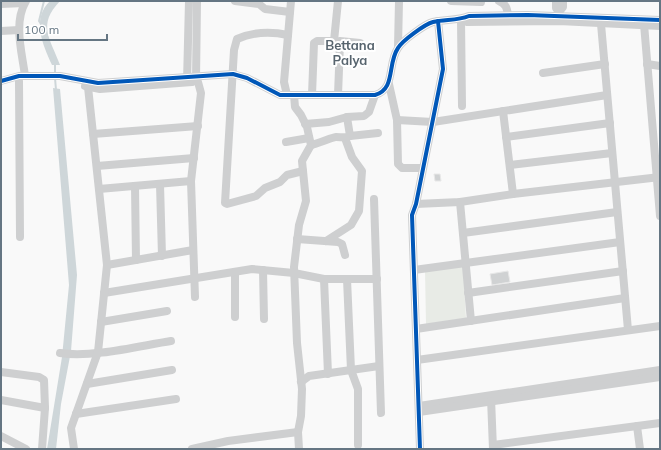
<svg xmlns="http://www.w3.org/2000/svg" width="661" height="450" font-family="Mulish,sans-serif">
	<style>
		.green { fill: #e8ebe6 }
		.water { fill: #ced6d9 }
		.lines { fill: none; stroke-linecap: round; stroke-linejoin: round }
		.stream { stroke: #ced6d9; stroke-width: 2 }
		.building { fill: #d0d2d3; stroke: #e8e8e8 }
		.minor { stroke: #cecfd0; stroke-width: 8 }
		.cycleway-casing { stroke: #fff; stroke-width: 6 }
		.cycleway { stroke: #0057b8; stroke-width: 4 }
		.labels { text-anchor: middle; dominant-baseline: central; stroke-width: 4; stroke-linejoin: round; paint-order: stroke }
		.neighbourhood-label { font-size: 13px; font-weight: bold; fill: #57646e; stroke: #fff }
	</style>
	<rect width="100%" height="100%" fill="#f9f9f9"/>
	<path class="green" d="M463 266 466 318 426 324 425 270Z"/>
	<g class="water">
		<path d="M50 1H60C37 25 50 38 60 65H52C43 45 31 19 50 1Z"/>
		<path d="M53 88 60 89 77 275 71 351 61 404 56 449H47L62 357 69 285Z"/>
	</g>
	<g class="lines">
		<g class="stream">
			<path d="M41 24 39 21 44 1"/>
			<path d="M55 64V74"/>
			<path d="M55 78 56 90"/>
		</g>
	</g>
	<g class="building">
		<path d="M434 174H440L441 181H435Z"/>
		<path d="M508 271 510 282 492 285 490 274Z"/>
	</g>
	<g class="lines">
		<g class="minor">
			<path d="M235 1 259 4 265 9 290 12"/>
			<path d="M451 1 481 2"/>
			<path d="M499 1C506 4 507 8 508 15"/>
			<path d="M556 1V8L559 12V21"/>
			<path d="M1 4 24 3"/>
			<path d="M559 12 563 7V1"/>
			<path d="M461 20 467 22 559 21 660 26"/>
			<path d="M461 20 462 106"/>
			<path d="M601 24 628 330"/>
			<path d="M644 24 660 216"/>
			<path d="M1 31 19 30"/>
			<path d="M288 35C270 31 253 32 237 39L234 50 225 203 227 204 256 196 265 188 280 182 287 175 303 171"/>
			<path d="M340 41 360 43"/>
			<path d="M398 47 399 1"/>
			<path d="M647 64 660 66"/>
			<path d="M543 73 605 64"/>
			<path d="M25 76C22 52 13 23 26 1"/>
			<path d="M196 80 197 1"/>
			<path d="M1 81 19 76H60L98 83 233 74 247 78 280 95H375C396 89 387 64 398 48 402 41 425 24 433 22 445 19 457 21 469 16L528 15 660 20"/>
			<path d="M19 81 20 237"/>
			<path d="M187 82 189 1"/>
			<path d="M389 84 397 120 398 164 402 168H422"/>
			<path d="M85 86 100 89 192 82"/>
			<path d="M287 95 284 82 291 1"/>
			<path d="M294 95 295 107 301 115 307 127 311 145 302 161 306 201 299 225 294 267 297 343 302 389 301 416 298 432 299 449"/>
			<path d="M312 95 314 43 317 41H334"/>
			<path d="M338 95 340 43 334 41 338 1"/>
			<path d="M503 111 513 194"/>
			<path d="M397 120 433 122 607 95"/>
			<path d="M305 124 329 122 347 117"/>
			<path d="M93 134 198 126"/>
			<path d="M350 136 378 133"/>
			<path d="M506 137 610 123"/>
			<path d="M286 142 309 138"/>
			<path d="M311 145C317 144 333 137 336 137 342 137 345 138 350 136L347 117 364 116 369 112 375 95"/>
			<path d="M510 165 612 153"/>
			<path d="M97 166 194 158"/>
			<path d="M160 184 162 256"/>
			<path d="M135 186 136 260"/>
			<path d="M99 189 191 181"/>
			<path d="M374 199 381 413"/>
			<path d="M460 202 471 321"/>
			<path d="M416 204 460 202 513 194 660 177"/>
			<path d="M463 233 617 212"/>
			<path d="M297 239 338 242 342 244 345 255"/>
			<path d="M326 241 351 225 359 211 362 171 352 157 345 138"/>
			<path d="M107 265 193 250"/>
			<path d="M263 270 264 319"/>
			<path d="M414 270 620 242"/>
			<path d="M235 272V317"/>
			<path d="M324 279 328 374"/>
			<path d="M347 279 351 370 358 389V445"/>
			<path d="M104 293 252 269 294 273 324 279H377"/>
			<path d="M468 293 623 271"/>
			<path d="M195 297 191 181 201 93 198 82"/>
			<path d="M101 322 167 311"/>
			<path d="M416 329 625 298"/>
			<path d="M60 353C92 358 139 346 171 341"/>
			<path d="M417 360 660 326"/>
			<path d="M1 372 39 377 44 380 45 408 42 449"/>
			<path d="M301 382 309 376 379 366"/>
			<path d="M87 384 172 370"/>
			<path d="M491 398 493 449"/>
			<path d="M1 400 45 408"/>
			<path d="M419 406 660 370"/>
			<path d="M419 412 660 377"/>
			<path d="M76 414 176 399"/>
			<path d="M637 426 640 449"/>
			<path d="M1 436 26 449"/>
			<path d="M493 445 660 423"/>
			<path d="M74 449 71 428 98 352 107 265 88 87"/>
			<path d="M192 449 228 441 298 432"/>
			<path d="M420 449 412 215 416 204 443 69 438 21"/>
		</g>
		<defs>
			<g id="cycleway">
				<path d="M1 81 19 76H60L98 83 233 74 247 78 280 95H375C396 89 387 64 398 48 402 41 425 24 433 22 445 19 457 21 469 16L528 15 660 20"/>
				<path d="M420 449 412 215 416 204 443 69 438 21"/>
			</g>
		</defs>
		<use href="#cycleway" class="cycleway-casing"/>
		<use href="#cycleway" class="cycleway"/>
	</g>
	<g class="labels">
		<g class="neighbourhood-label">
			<text x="350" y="45">Bettana<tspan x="350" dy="15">Palya</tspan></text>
		</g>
	</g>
	<rect width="661" height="450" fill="none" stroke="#657683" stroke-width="4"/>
	<path d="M18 34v6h89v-6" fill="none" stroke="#657683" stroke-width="2"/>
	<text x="24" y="34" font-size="12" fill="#657683" stroke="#ffffff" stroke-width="3" paint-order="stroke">100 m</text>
</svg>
